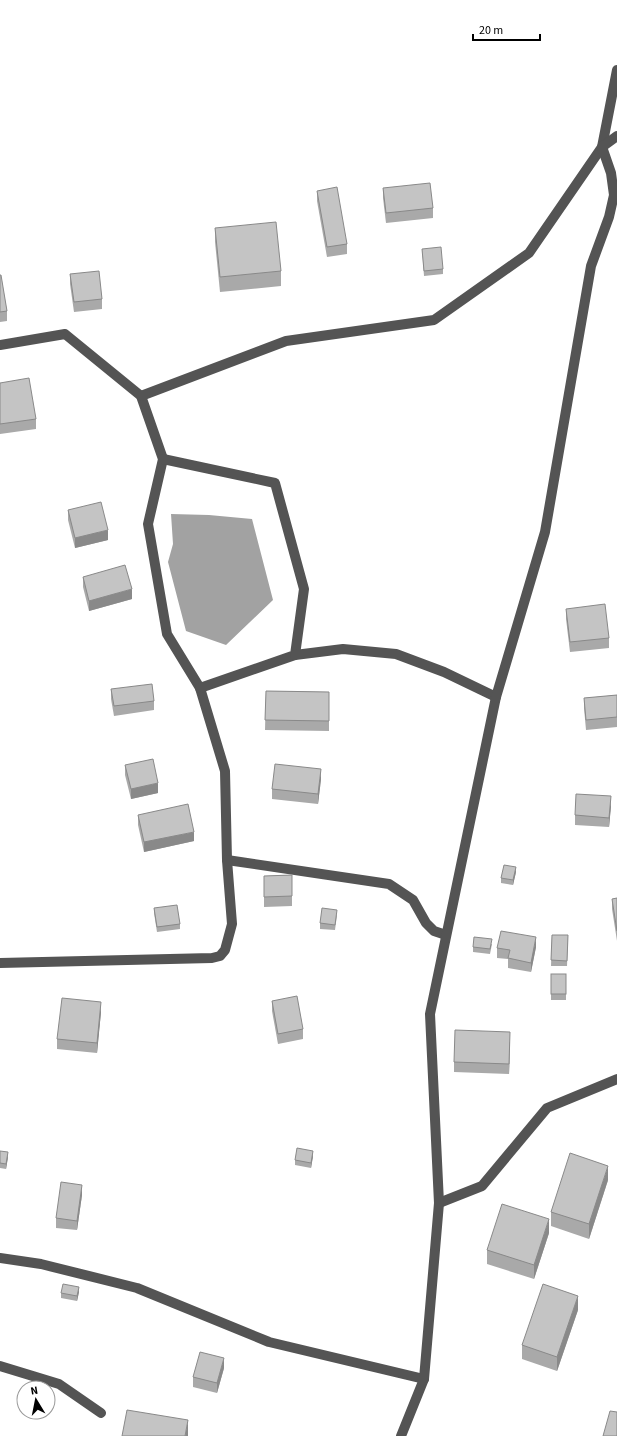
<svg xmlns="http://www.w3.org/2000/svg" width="617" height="1436" font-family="'Source Sans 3',sans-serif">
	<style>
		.water { fill: #a2a2a2 }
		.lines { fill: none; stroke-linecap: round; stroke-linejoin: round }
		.minor { stroke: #545454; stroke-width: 10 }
		.wall { fill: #a9a9a9 }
		.shaded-wall { fill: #898989 }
		.building { fill: #c4c4c4; stroke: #898989 }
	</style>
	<rect width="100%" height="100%" fill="#fff"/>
	<path class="water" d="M171 514 209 515 252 519 273 600 226 645 186 631 168 562 173 544Z"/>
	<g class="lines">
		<g class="minor">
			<path d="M0 345 65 334 141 396 163 459 148 524 167 634 200 688 225 771 227 860 232 924 225 950 220 956 212 958 0 963"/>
			<path d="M141 396 286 341 434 320 529 253 602 147 617 70"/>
			<path d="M163 459 275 483 304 589 295 655 200 688"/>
			<path d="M295 655 343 649 396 654 444 672 496 697"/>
			<path d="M227 860 389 884 413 900 426 923 434 931 446 935"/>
			<path d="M439 1203 482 1186 547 1108 617 1079"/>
			<path d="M0 1258 41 1264 137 1288 269 1342 424 1379"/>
			<path d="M0 1366 59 1384 101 1413"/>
			<path d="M401 1436 424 1379 439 1203 430 1014 496 697 545 532 591 266 609 217 614 195 611 173 602 147 617 136"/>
		</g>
	</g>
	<g class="wall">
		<path d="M383 188 433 208V218L386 223 383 198Z"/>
		<path d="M317 191 347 244V254L327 257 317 201Z"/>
		<path d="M215 228 281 271V286L220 292 215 242Z"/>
		<path d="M422 249 443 269V274L424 276Z"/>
		<path d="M70 274 102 299V309L74 312 70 284Z"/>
		<path d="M0 275 7 311V321L0 322Z"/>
		<path d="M0 383 36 419V429L0 434Z"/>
		<path d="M68 510 108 540 75 548 68 520Z"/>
		<path d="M83 577 132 599 89 611 83 587Z"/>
		<path d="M566 609 609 638V648L570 652 566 619Z"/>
		<path d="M111 689 154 701V710L114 716 111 699Z"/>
		<path d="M266 691 329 692V731L265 730Z"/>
		<path d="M617 695V727L586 730 584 708V698Z"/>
		<path d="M125 765 158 793 131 799 125 775Z"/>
		<path d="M321 779 318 804 272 799V789Z"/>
		<path d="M611 806 609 827 575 825V815Z"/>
		<path d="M138 815 194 841 144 852 138 825Z"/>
		<path d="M516 872 513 885 501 883V878Z"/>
		<path d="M292 875V906L264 907V876Z"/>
		<path d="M617 898V941L612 909V899Z"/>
		<path d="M154 908 180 924V929L157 932 154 913Z"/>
		<path d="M337 915 335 930 320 929V923Z"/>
		<path d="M552 935H568L567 966H551Z"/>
		<path d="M492 944 490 954 473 952V947Z"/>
		<path d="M536 947 531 972 508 968V959L497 958V948Z"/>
		<rect x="551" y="974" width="15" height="26"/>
		<path d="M272 1001 303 1029V1039L278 1044 272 1011Z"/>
		<path d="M101 1012 97 1053 57 1049V1039Z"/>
		<path d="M510 1042 509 1074 454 1072V1062Z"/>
		<path d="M0 1151 8 1157 6 1169 0 1168Z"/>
		<path d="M313 1156 311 1168 295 1165V1160Z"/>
		<path d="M608 1180 589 1239 551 1226V1212Z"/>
		<path d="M82 1195 77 1230 56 1228V1218Z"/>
		<path d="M549 1233 534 1279 487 1264V1250Z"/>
		<path d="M79 1292 77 1301 61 1298V1293Z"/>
		<path d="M578 1310 557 1371 522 1359V1345Z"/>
		<path d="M224 1368 217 1393 193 1387V1377Z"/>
	</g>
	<g class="shaded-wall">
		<path d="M108 530V540L75 548V538Z"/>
		<path d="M132 589V599L89 611V601Z"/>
		<path d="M321 769V779L318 804V794Z"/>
		<path d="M158 783V793L131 799V789Z"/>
		<path d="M611 796V806L609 827V818Z"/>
		<path d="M194 832V841L144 852V842Z"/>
		<path d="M516 867V872L513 885V880Z"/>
		<path d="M536 937V947L531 972V963Z"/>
		<path d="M101 1002V1012L97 1053V1043Z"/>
		<path d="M510 1032V1042L509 1074V1064Z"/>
		<path d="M313 1151V1156L311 1168V1163Z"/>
		<path d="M8 1152V1157L6 1169V1164Z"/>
		<path d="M608 1166V1180L589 1239V1224Z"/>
		<path d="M82 1185V1195L77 1230V1221Z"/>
		<path d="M549 1219V1233L534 1279V1265Z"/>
		<path d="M79 1287V1292L77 1301V1296Z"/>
		<path d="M578 1296V1310L557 1371V1357Z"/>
		<path d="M224 1358V1368L217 1393V1383Z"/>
		<path d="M188 1420V1436H185Z"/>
	</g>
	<g class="building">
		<path d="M430 183 433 208 386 213 383 188Z"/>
		<path d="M337 187 347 244 327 247 317 191Z"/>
		<path d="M276 222 281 271 220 277 215 228Z"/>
		<path d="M441 247 443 269 424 271 422 249Z"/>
		<path d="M99 271 102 299 74 302 70 274Z"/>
		<path d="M0 275H1L7 311 0 312Z"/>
		<path d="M29 378 36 419 0 424V383Z"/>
		<path d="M101 502 108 530 75 538 68 510Z"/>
		<path d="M125 565 132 589 89 601 83 577Z"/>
		<path d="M605 604 609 638 570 642 566 609Z"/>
		<path d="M152 684 154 701 114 706 111 689Z"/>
		<path d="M266 691 329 692V721L265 720Z"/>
		<path d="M617 695V717L586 720 584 698Z"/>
		<path d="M153 759 158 783 131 789 125 765Z"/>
		<path d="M275 764 321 769 318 794 272 789Z"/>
		<path d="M576 794 611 796 609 818 575 815Z"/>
		<path d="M188 804 194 832 144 842 138 815Z"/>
		<path d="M504 865 516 867 513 880 501 878Z"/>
		<path d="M292 875V896L264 897V876Z"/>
		<path d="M617 898V931L612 899Z"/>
		<path d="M177 905 180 924 157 927 154 908Z"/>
		<path d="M322 908 337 910 335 925 320 923Z"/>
		<path d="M501 931 536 937 531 963 508 958 510 950 497 948Z"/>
		<path d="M552 935H568L567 961 551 960Z"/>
		<path d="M474 937 492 939 490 949 473 947Z"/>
		<rect x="551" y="974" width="15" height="20"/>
		<path d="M297 996 303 1029 278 1034 272 1001Z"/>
		<path d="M62 998 101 1002 97 1043 57 1039Z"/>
		<path d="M455 1030 510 1032 509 1064 454 1062Z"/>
		<path d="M297 1148 313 1151 311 1163 295 1160Z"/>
		<path d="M0 1151 8 1152 6 1164 0 1163Z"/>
		<path d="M570 1153 608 1166 589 1224 551 1212Z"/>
		<path d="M61 1182 82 1185 77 1221 56 1218Z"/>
		<path d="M502 1204 549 1219 534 1265 487 1250Z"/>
		<path d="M63 1284 79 1287 77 1296 61 1293Z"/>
		<path d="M543 1284 578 1296 557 1357 522 1345Z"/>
		<path d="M200 1352 224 1358 217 1383 193 1377Z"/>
		<path d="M127 1410 188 1420 185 1436H122Z"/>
		<path d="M610 1411 617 1412V1436H603Z"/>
	</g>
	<g transform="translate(36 1400) rotate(350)"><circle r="19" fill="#ffffff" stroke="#999999"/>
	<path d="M0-3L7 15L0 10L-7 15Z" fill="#000000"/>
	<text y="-6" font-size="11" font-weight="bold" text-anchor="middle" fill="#000000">N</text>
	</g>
	<path d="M473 34v6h67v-6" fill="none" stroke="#000000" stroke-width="2"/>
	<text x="479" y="34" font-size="12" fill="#000000" stroke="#ffffff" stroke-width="3" paint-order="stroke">20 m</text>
</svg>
